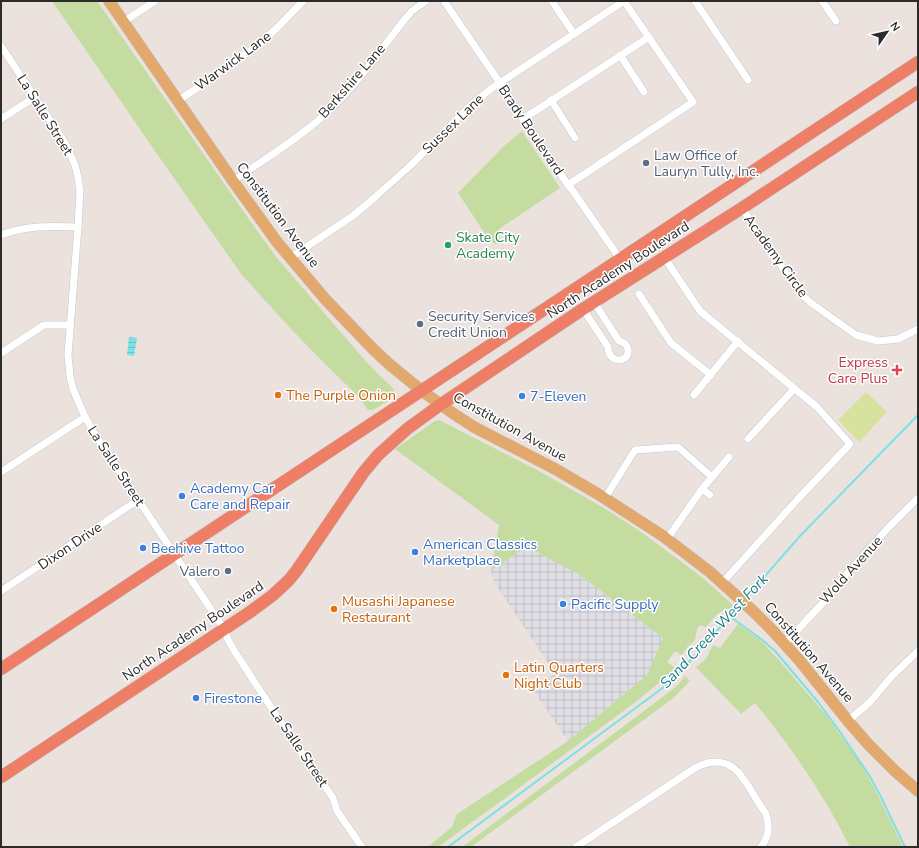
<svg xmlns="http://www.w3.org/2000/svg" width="919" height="848" font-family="'Nunito Sans',sans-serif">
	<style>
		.industrial { fill: url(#industrial-grid) }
		.grass { fill: #c4dca0 }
		.pitch { fill: #d6e29d }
		.water { fill: url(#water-rules) }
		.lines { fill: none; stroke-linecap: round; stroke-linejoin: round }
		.stream { stroke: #7ce1e2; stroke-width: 2 }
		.street-casing { stroke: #c2c8d0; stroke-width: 8 }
		.primary-casing { stroke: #bfbfbf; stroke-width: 12 }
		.highway-casing { stroke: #bfbfbf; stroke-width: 13 }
		.street { stroke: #fff; stroke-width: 7 }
		.primary { stroke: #e3a86c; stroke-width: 11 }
		.highway { stroke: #ee7e66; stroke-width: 12 }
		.service-dot { fill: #5c6f8a; stroke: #fff; stroke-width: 1.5 }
		.leisure-dot { fill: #2e9e5b; stroke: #fff; stroke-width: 1.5 }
		.health-dot { fill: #e0444e; stroke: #fff; stroke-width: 1.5 }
		.food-dot { fill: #e8710a; stroke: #fff; stroke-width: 1.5 }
		.shop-dot { fill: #3f7fe0; stroke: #fff; stroke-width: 1.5 }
		.labels { text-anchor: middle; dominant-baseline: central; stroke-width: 3; stroke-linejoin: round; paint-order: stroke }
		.street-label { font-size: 14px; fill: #2b2b2b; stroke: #fff }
		.service-label { font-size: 14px; fill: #4e5e75; stroke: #fff; text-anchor: start }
		.leisure-label { font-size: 14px; fill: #27864d; stroke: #fff; text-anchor: start }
		.health-label { font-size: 14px; fill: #be3a42; stroke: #fff; text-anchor: end }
		.food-label { font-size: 14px; fill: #c56008; stroke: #fff; text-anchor: start }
		.shop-label { font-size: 14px; fill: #366cbe; stroke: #fff; text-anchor: start }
		.water-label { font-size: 15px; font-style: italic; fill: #1a7e88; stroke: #fff }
	</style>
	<defs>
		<pattern id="industrial-grid" width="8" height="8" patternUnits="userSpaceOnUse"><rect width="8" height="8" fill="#dedee4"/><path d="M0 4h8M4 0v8" fill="none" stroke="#bfbfc4"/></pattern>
		<pattern id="water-rules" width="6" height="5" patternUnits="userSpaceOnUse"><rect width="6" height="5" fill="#7ce1e2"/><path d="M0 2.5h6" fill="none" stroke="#6bc1c2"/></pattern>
	</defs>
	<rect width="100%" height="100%" fill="#ebe2de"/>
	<path class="industrial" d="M527 547 580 575 663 638 647 675 568 741 533 690 555 673 494 582 491 570Z"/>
	<g class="grass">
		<path d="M52 1H97L255 228 277 258 363 358 381 377 391 386 394 390 393 398 373 410H368L356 394 324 363 290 328 242 275 157 154Z"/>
		<path d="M522 131 560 188 499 229 496 244 490 241 458 193 504 146Z"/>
		<path d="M439 420 537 470 604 508 641 532 675 557 704 579 733 605 730 609C720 608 712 620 706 627L700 625 697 628 695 640 692 643 688 646 682 655 675 651 667 662 675 668 659 683 633 704 493 807 438 847H428L452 827 457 814 568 741 647 675 663 638 580 575 527 547 491 570 499 525 395 449 435 421Z"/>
		<path d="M738 624 759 639 777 658 826 715 859 761 875 789 903 847H850C824 795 792 748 755 703L741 714 696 667 706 659 713 645 720 648Z"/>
		<path d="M685 676 690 681 672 699 471 847H462L672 690 679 684Z"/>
	</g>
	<path class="pitch" d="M866 392 887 412 859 442 838 420Z"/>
	<path class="water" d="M129 337 137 338 134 356 127 355Z"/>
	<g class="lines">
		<g class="stream">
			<path d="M745 599 800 536 918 415"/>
			<path d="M731 617 761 639 775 651 818 702 840 732 869 775 880 795 905 847"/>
			<path d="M448 847 672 681 741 604"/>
		</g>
		<defs>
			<g id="street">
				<path d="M444 1 500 83 516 110 533 133 568 185 573 191 620 259"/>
				<path d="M552 1 574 34"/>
				<path d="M695 1 748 80"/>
				<path d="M822 1 836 21"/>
				<path d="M123 22 155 1"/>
				<path d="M1 46 65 143 75 165 78 177 80 191 78 227 68 355 70 376 73 389 85 417 96 436 224 629 228 640 235 652 278 718 333 798 337 811 362 847"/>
				<path d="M620 55 644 92"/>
				<path d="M551 100 575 138"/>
				<path d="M178 101 253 49 276 29 303 1"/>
				<path d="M1 119 35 97"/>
				<path d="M523 119 649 37"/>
				<path d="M233 181C260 162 290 144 315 123 351 94 377 54 405 19L412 11 426 1"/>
				<path d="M568 185 693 102 624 1"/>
				<path d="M742 208 791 280 802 295 811 303 856 335 878 341 898 339 918 329"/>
				<path d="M1 235C27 225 51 226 78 227"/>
				<path d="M664 257 700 311 817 407 850 444 797 500 722 583"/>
				<path d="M290 258 354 215 374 198 411 165 471 105 492 88 624 1"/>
				<path d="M639 294 671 343 711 375"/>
				<path d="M583 309 608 347C608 364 630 364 628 349 627 345 624 342 619 341L594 302"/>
				<path d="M1 353 44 325H70"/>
				<path d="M694 395 738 341"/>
				<path d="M748 439 794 389"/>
				<path d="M1 472 85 417"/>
				<path d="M702 489 710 495"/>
				<path d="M605 498 635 450 678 447 712 477"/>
				<path d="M667 539 702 489 729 457"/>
				<path d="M1 591 138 500"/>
				<path d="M785 643 821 605 845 576 887 529 918 498"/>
				<path d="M848 721 869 703 892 676 918 651"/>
				<path d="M576 847 695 768C710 760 726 759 738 772 742 776 745 782 749 787 754 796 760 805 766 814 770 826 769 837 761 847"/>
			</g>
			<path id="primary" d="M109 1 233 181 277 242 326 300 373 349 389 364 422 391 454 414 474 427 557 470 598 494 663 536 710 572 753 611 773 631 800 661 848 721 868 744 895 771 918 791"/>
			<g id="highway">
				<path d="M1 669 918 62"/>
				<path d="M1 777 250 612 273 595 289 580 297 570 363 473 378 455 407 429 440 405 583 309 742 208 918 92"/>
			</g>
		</defs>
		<use href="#street" class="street-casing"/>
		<use href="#primary" class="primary-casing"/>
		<use href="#highway" class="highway-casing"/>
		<use href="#street" class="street"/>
		<use href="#primary" class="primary"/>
		<use href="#highway" class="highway"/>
	</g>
	<g class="service-dot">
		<circle cx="646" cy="163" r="4"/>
		<circle cx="420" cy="324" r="4"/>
		<circle cx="228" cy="571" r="4"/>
	</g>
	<circle class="leisure-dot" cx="448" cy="245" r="4"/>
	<path class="health-dot" d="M895 364h4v4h4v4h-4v4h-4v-4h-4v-4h4z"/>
	<g class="food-dot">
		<circle cx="278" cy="395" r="4"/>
		<circle cx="334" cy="609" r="4"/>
		<circle cx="506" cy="675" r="4"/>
	</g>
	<g class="shop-dot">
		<circle cx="522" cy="396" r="4"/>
		<circle cx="182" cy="496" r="4"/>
		<circle cx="143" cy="548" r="4"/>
		<circle cx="415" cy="552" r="4"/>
		<circle cx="563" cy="604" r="4"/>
		<circle cx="196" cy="698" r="4"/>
	</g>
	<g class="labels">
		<g class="street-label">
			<text transform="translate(233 61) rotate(-36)">Warwick Lane</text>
			<text transform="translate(352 81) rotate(-49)">Berkshire Lane</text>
			<text transform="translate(45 115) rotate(58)">La Salle Street</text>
			<text transform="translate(453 124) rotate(-44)">Sussex Lane</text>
			<text transform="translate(531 130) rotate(56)">Brady Boulevard</text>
			<text transform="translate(278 215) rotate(53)">Constitution Avenue</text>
			<text transform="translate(776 256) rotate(54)">Academy Circle</text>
			<text transform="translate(618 270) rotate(-33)">North Academy Boulevard</text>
			<text transform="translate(510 427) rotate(29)">Constitution Avenue</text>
			<text transform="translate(116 466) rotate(57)">La Salle Street</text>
			<text transform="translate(70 546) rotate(-34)">Dixon Drive</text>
			<text transform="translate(851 570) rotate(-48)">Wold Avenue</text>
			<text transform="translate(193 631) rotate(-34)">North Academy Boulevard</text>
			<text transform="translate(809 652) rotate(49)">Constitution Avenue</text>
			<text transform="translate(299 747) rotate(56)">La Salle Street</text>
		</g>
		<g class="service-label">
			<text x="654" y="155">Law Office of<tspan x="654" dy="16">Lauryn Tully, Inc.</tspan></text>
			<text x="428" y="316">Security Services<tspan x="428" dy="16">Credit Union</tspan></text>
			<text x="220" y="571" text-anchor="end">Valero</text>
		</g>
		<g class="leisure-label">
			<text x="456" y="237">Skate City<tspan x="456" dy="16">Academy</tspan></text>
		</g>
		<g class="health-label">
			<text x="888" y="362">Express<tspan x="888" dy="16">Care Plus</tspan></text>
		</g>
		<g class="food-label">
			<text x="286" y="395">The Purple Onion</text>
			<text x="342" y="601">Musashi Japanese<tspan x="342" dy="16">Restaurant</tspan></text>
			<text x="514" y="667">Latin Quarters<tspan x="514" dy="16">Night Club</tspan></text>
		</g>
		<g class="shop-label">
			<text x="530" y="396">7-Eleven</text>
			<text x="190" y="488">Academy Car<tspan x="190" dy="16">Care and Repair</tspan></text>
			<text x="423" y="544">American Classics<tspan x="423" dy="16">Marketplace</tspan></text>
			<text x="151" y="548">Beehive Tattoo</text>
			<text x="571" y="604">Pacific Supply</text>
			<text x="204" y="698">Firestone</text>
		</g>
		<g class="water-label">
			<text transform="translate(714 631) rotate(-47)">Sand Creek West Fork</text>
		</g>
	</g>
	<rect width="919" height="848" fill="none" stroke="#2b2b2b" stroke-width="4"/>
	<g transform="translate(887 32) rotate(56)" stroke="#ffffff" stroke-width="3" paint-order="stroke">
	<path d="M0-3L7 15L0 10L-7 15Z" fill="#2b2b2b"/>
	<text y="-6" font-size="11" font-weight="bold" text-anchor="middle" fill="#2b2b2b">N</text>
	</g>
</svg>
